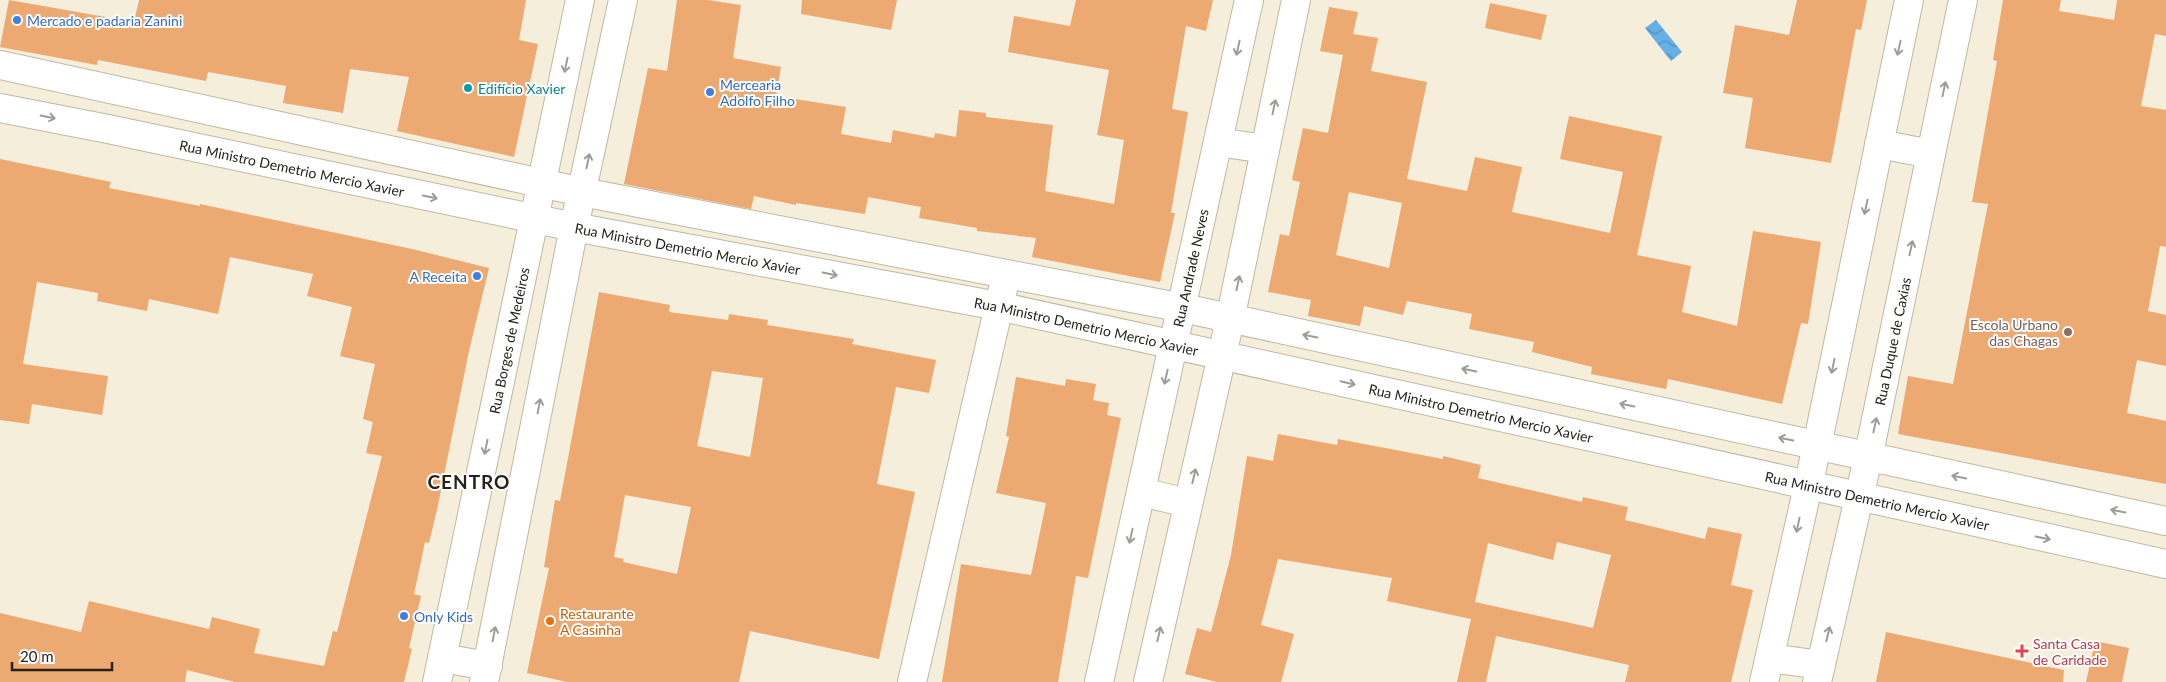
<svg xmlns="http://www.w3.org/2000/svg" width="2166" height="682" font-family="Lato,sans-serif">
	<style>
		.water { fill: url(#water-waves) }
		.building { fill: #eca971; fill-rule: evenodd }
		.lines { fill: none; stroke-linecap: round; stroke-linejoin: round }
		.minor-casing { stroke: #bfb8a5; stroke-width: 30 }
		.minor { stroke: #fff; stroke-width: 28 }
		.oneway { stroke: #9d9c98 }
		.shop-dot { fill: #3f7fe0; stroke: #fff; stroke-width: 2 }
		.culture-dot { fill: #0f9aa8; stroke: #fff; stroke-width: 2 }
		.education-dot { fill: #8d6e63; stroke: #fff; stroke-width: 2 }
		.food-dot { fill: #e8710a; stroke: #fff; stroke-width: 2 }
		.health-dot { fill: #e0444e; stroke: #fff; stroke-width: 2 }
		.labels { text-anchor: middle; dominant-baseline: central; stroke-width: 4; stroke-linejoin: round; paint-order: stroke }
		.shop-label { font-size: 14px; fill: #366cbe; stroke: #fff; text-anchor: start }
		.culture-label { font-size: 14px; fill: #0d838f; stroke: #fff; text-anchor: start }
		.street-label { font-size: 14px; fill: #25231b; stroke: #fff }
		.education-label { font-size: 14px; fill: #785e54; stroke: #fff; text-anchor: end }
		.food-label { font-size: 14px; fill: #c56008; stroke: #fff; text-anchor: start }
		.health-label { font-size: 14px; fill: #be3a42; stroke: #fff; text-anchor: start }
		.district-label { font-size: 19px; font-weight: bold; letter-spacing: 1px; fill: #25231b; stroke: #fff }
	</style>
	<defs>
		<pattern id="water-waves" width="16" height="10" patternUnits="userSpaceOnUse" patternTransform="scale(1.25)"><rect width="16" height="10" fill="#66b0e5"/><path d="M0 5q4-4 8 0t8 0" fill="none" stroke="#548fb9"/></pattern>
	</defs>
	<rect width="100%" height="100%" fill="#f5eeda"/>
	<path class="water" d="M1656 20 1682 52 1671 61 1645 28Z"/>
	<g class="building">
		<path d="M9 0 134 22 139 0H526L519 40 538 44 514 157 397 131 409 77 350 69 343 113 283 103 286 86 208 72 206 81 98 60 97 65 0 47Z"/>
		<path d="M677 0H708L741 5 733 58 781 67 776 96 846 107 841 134 891 143 893 130 934 138 935 133 956 137 959 110 986 113V117L1053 125 1045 191 1114 204 1124 140 1097 135 1109 70 1008 52 1014 16 1070 26 1076 0H1213L1206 31 1186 26 1172 109 1188 112 1171 213H1175L1160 282 1032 257 1036 238 977 231V228L919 218 921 207 868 197 865 214 796 203V205L754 196 751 209 624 184 648 68 667 71Z"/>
		<path d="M802 0H897L891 30 801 14Z"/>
		<path d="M1797 0H1867L1861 30 1856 29 1831 163 1745 148 1753 98 1723 93 1735 25 1789 35Z"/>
		<path d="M2003 0H2061L2059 11 2114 20 2117 0H2166V36L2155 34 2141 106 2166 110V247L2160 246 2148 311 2166 315V366L2137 360 2127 413 2166 421V484L1898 434 1908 376 1953 384 1988 204 1972 202 1997 61 1993 60Z"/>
		<path d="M1490 3 1547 15 1541 40 1485 28Z"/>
		<path d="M1329 7 1358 12 1353 34 1378 38 1371 71 1427 82 1407 179 1467 191 1475 157 1522 167 1512 212 1610 233 1623 172 1560 159 1569 116 1662 136 1637 255 1691 266 1682 312 1737 326 1753 231 1821 242 1808 324 1801 323 1782 404 1668 379 1666 389 1591 374 1592 367 1532 352 1534 342 1469 329 1472 314 1407 301 1403 315 1364 306 1360 326 1308 316 1311 300 1268 292 1280 234 1289 236 1300 182 1292 180 1303 128 1328 133 1343 55 1320 51ZM1349 192 1402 203 1389 268 1336 255Z"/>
		<path d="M0 159 111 182 109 188 200 206V204L412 249 489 268 469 351 437 510 429 543 425 542 414 594 421 596 409 648 412 649 404 682H235L187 670 185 682H0V613L81 632 89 601 209 629 212 617 260 629 254 653 324 666 333 631 337 632 382 456 366 453 373 422 363 419 375 364 340 356 352 307 307 296 313 274 230 257 218 314 149 299 147 311 97 301 98 293 37 282 23 364 108 376 102 415 32 404 29 424 0 420Z"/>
		<path d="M599 292 670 305 669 312 728 320 729 314 768 320 767 325 854 339 852 344 936 360 929 393 896 387 877 484 915 492 879 659 750 631 739 682H567L527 673 549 568 544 567 555 500 560 501ZM712 371 763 378 750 457 697 446ZM625 495 691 507 677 574 623 562 624 559 614 557Z"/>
		<path d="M1016 377 1065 386 1066 379 1096 384 1093 400 1109 403 1107 415 1121 418 1088 578 1076 576 1058 682H942L961 564 1031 575 1046 503 996 493 1009 437 1006 436Z"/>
		<path d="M1278 434 1337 445 1338 439 1443 459V456L1481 465 1478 478 1582 502 1583 497 1628 507 1625 520 1705 539 1708 527 1742 534 1731 585 1753 590 1731 682H1625L1629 665 1496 636 1486 682H1457L1471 619 1387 601 1392 578 1278 559 1261 625 1294 634 1281 682H1217L1185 674 1197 628 1211 632 1231 555 1247 456 1273 461ZM1557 542 1611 555 1593 628 1475 602 1488 543 1553 560Z"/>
		<path d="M1886 632 2064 670 2063 682H1876Z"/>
		<path d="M2095 641 2129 648 2122 682H2086Z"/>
	</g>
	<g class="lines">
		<defs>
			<g id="minor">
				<path d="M0 65 582 192 1183 308 2166 521"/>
				<path id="s1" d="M0 108 108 129 574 227 998 306 2166 564"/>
				<path d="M1218 142 1265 149"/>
				<path d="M1879 144 1931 154"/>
				<path d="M1141 492 1188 503"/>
				<path d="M442 658 488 666"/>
				<path d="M1770 658 1821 665"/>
				<path id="s2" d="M437 682 580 0"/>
				<path d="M484 682 574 227 623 0"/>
				<path d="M912 682 1003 289"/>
				<path id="s3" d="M1099 682 1249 0"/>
				<path d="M1148 682 1230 320 1296 0"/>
				<path d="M1764 682 1817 446 1909 0"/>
				<path id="s4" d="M1817 682 1868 458 1963 0"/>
			</g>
		</defs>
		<use href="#minor" class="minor-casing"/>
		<use href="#minor" class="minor"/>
	</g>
	<defs><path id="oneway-shaft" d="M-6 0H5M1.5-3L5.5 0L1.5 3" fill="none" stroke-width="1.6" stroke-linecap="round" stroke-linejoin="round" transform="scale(1.25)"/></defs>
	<g class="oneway">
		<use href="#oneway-shaft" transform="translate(1238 48) rotate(102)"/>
		<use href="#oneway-shaft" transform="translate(1899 48) rotate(102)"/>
		<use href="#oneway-shaft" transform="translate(566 65) rotate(102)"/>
		<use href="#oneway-shaft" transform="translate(1944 89) rotate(-78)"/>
		<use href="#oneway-shaft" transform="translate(1274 107) rotate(-78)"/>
		<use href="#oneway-shaft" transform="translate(48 117) rotate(11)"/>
		<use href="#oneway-shaft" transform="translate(588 161) rotate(-78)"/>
		<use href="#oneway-shaft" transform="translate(430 197) rotate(12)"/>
		<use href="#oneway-shaft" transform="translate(1866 207) rotate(102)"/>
		<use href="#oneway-shaft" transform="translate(1911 248) rotate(-78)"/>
		<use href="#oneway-shaft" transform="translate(830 274) rotate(11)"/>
		<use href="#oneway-shaft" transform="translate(1238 283) rotate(-78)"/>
		<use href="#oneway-shaft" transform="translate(1310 336) rotate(-168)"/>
		<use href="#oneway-shaft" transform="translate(1833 366) rotate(102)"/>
		<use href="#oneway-shaft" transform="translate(1469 370) rotate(-168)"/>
		<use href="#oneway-shaft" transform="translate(1166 377) rotate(103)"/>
		<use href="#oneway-shaft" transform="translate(1348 383) rotate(13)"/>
		<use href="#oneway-shaft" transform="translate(1627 405) rotate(-168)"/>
		<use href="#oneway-shaft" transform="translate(539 406) rotate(-79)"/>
		<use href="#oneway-shaft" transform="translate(1875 425) rotate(-78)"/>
		<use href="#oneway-shaft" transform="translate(1786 439) rotate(-168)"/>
		<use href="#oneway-shaft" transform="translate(486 447) rotate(102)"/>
		<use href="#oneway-shaft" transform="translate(1194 476) rotate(-77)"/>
		<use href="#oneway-shaft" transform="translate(1959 477) rotate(-168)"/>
		<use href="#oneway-shaft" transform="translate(2118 511) rotate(-168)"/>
		<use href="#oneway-shaft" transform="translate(1798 525) rotate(102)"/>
		<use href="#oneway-shaft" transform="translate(1131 536) rotate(102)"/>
		<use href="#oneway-shaft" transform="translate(2043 538) rotate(12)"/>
		<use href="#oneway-shaft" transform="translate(494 634) rotate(-79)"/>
		<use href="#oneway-shaft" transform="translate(1159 634) rotate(-77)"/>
		<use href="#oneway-shaft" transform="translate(1828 634) rotate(-77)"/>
	</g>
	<g class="shop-dot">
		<circle cx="17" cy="20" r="5"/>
		<circle cx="710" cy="92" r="5"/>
		<circle cx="477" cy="276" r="5"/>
		<circle cx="404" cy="616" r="5"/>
	</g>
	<circle class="culture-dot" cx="468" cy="88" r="5"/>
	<circle class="education-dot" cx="2068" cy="332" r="5"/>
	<circle class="food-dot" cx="550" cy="621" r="5"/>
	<path class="health-dot" d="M2019.5 643.5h5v5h5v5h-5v5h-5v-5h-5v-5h5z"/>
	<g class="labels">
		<g class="shop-label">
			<text x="27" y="20">Mercado e padaria Zanini</text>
			<text x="720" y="84">Mercearia<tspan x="720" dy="16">Adolfo Filho</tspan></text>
			<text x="467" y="276" text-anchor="end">A Receita</text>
			<text x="414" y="616">Only Kids</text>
		</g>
		<g class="culture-label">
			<text x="478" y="88">Edifício Xavier</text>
		</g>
		<g class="street-label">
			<text stroke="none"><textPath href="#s1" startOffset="298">Rua Ministro Demetrio Mercio Xavier</textPath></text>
			<text stroke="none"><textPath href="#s1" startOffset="702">Rua Ministro Demetrio Mercio Xavier</textPath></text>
			<text stroke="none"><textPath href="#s3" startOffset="424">Rua Andrade Neves</textPath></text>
			<text stroke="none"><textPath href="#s1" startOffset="1108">Rua Ministro Demetrio Mercio Xavier</textPath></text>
			<text stroke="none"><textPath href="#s2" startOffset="349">Rua Borges de Medeiros</textPath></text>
			<text stroke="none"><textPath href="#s4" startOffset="349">Rua Duque de Caxias</textPath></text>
			<text stroke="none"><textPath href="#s1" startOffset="1512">Rua Ministro Demetrio Mercio Xavier</textPath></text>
			<text stroke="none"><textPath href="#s1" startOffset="1918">Rua Ministro Demetrio Mercio Xavier</textPath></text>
		</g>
		<g class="education-label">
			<text x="2058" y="324">Escola Urbano<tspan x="2058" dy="16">das Chagas</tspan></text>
		</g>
		<g class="food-label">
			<text x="560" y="613">Restaurante<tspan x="560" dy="16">A Casinha</tspan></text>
		</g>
		<g class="health-label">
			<text x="2033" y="643">Santa Casa<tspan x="2033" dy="16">de Caridade</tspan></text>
		</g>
		<g class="district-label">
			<text x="469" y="481">CENTRO</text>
		</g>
	</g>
	<path d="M12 662v8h100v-8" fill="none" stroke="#25231b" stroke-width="2.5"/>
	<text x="20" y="662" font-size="15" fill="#25231b" stroke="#ffffff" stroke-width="4" paint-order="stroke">20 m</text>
</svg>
